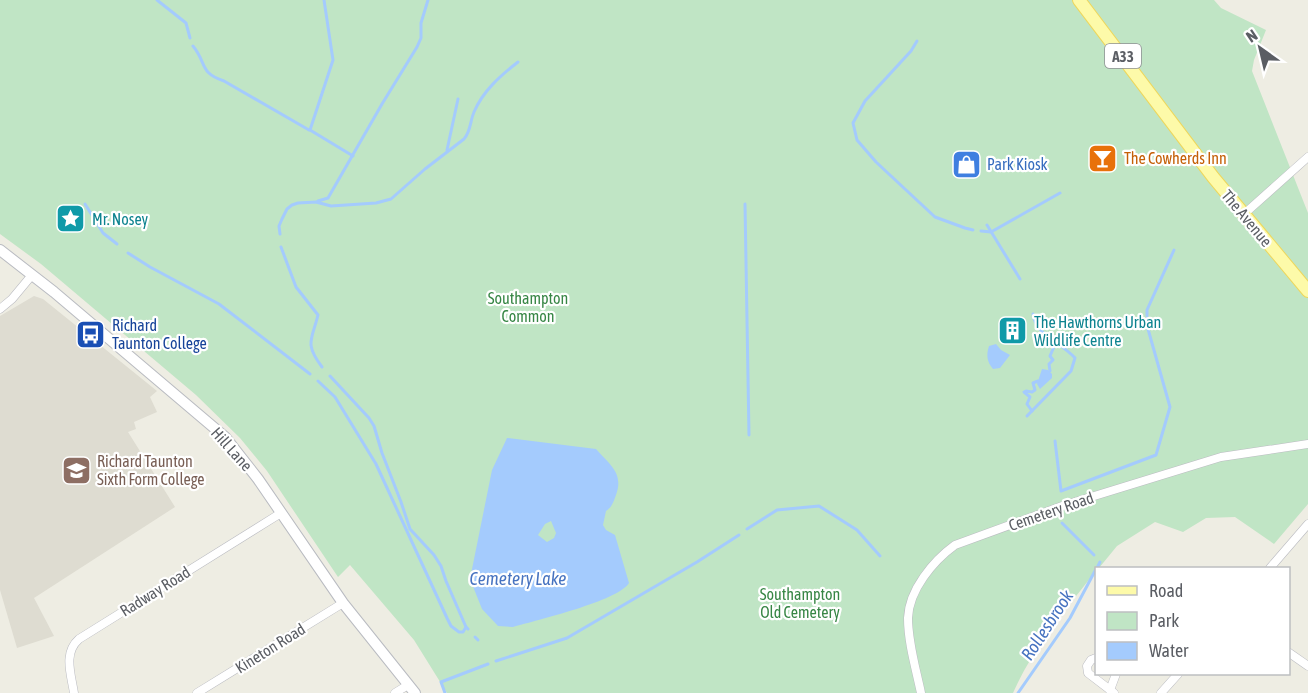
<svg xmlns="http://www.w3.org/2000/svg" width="1308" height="693" font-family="'Asap Condensed',sans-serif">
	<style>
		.education { fill: #dedcd1 }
		.green { fill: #c0e5c5 }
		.water { fill: #a4cbfd; fill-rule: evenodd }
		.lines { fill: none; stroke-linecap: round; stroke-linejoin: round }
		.stream { stroke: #a4cbfd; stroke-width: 3 }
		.street-casing { stroke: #bbbcc2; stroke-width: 9 }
		.secondary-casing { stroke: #b9bbc1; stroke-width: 12 }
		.primary-casing { stroke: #eed75c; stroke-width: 14 }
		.street { stroke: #fff; stroke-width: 8 }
		.secondary { stroke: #fff; stroke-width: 10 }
		.primary { stroke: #fdfaa9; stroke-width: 12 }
		.labels { text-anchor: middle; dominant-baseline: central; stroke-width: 4.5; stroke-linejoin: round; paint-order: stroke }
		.shield { fill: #fff; stroke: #8c8e92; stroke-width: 1.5 }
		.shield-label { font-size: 15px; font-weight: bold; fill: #5b5e64 }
		.food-label { font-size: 16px; fill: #c56008; stroke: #fff; text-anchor: start }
		.shop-label { font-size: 16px; fill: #366cbe; stroke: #fff; text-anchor: start }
		.street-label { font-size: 16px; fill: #5b5e64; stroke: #fff }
		.culture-label { font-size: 16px; fill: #0d838f; stroke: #fff; text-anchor: start }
		.park-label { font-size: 16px; fill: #378645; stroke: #fff }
		.transit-label { font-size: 16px; fill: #164399; stroke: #fff; text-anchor: start }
		.education-label { font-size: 16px; fill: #785e54; stroke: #fff; text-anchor: start }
		.water-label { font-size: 18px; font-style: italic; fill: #4773c0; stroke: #fff }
	</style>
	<rect width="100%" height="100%" fill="#eeede3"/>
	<path class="education" d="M34 296 43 299 157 391 150 397 157 412 134 422 136 429 128 432 175 507 34 598 54 636 17 648 0 590V316Z"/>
	<path class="green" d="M0 0H1214L1221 8 1266 30 1254 60 1252 71 1308 213V504L1274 544 1235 517 1206 518 1183 532 1155 522 1117 546 1099 568H1096V571C1066 609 1033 648 1013 693H447L414 640 350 565 338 577 267 471 240 438 196 395 41 264 0 234Z"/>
	<g class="water">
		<path d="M996 344 1001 350 1010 355 1000 368 993 369C987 362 986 355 989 346Z"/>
		<path d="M1042 369 1048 370 1052 374V378L1040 389 1037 384Z"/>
		<path d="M507 438 596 449C610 465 624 473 616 495 613 503 612 507 606 511L603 525 606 530 615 535 629 583C618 601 537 620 513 627L498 626 482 609 470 579 492 470ZM551 521 556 533 554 538 547 542 538 535 545 524Z"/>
	</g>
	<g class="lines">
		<g class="stream">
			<path d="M157 0 186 23 190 38"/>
			<path d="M324 0 333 60 310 130 353 156"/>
			<path d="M917 41 911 51 865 101 853 123 857 140 876 162 935 217 965 228 973 230"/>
			<path d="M193 46C207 63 199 73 224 81L309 130"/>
			<path d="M447 150 458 99"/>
			<path d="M318 201 328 198 382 104 417 47 421 38V23L428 0"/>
			<path d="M85 204 103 233 117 244"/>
			<path d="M745 204 749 435"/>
			<path d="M987 225 1020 279"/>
			<path d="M981 231 991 232 1060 193"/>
			<path d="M280 234 279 226 282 219 287 209 292 205 298 203 316 202 331 206 376 203 391 199 425 169 464 139C471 131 470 121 474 112 483 91 500 76 518 62"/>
			<path d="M281 247 296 287 318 315C312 340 304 343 322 367"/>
			<path d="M128 253 150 267 219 304 310 374"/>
			<path d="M1147 316V310L1174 250"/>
			<path d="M1050 371 1049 364 1053 360 1050 356 1056 342"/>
			<path d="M330 376 369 418 374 426 382 453 401 502 410 529 434 555 441 566 446 581 466 627"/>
			<path d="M318 381 335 397 376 464 447 618 451 626 459 632H463L466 627 468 629"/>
			<path d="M1032 411 1027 404 1030 397 1024 392 1026 391 1032 392 1035 390 1033 383 1038 381"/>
			<path d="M1027 416 1071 371 1075 358C1061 342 1036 336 1033 314"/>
			<path d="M1055 441 1061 491 1156 455 1170 407 1148 329"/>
			<path d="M1062 523 1094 555"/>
			<path d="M747 529 777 510 819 506 857 530 880 556"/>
			<path d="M1097 568 1100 562"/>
			<path d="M475 637 478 640"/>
			<path d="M496 661 567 638 697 562 739 535"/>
			<path d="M445 693 441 682 488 664"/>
			<path d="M1018 693 1070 618 1096 569"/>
		</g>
		<defs>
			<g id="street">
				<path d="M1243 215 1308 157"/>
				<path d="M0 309 12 299 32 275"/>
				<path d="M1270 568 1308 524"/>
				<path d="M1288 652 1308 666"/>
				<path d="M1096 658 1091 660 1087 666 1088 673 1114 693"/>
				<path d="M1110 690 1116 674"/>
				<path d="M74 693C71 674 63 653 79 639L281 513"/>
				<path d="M197 693 343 603"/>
				<path d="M395 693 408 685"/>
				<path d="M921 693C916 669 908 643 908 618 909 590 933 561 955 545L1065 505 1221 457 1308 444"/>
				<path d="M1161 693 1178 674"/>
			</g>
			<path id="secondary" d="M0 250 54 292 225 437 258 479 343 603 415 693"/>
			<path id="primary" d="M1079 0 1213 177 1308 291"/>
		</defs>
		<use href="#street" class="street-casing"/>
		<use href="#secondary" class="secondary-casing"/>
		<use href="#primary" class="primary-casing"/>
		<use href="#street" class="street"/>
		<use href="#secondary" class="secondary"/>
		<use href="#primary" class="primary"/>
	</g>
	<defs>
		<symbol id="bar-square" viewBox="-11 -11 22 22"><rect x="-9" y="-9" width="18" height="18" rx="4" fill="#e8710a" stroke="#fff"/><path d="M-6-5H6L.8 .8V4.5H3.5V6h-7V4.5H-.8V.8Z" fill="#fff"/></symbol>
		<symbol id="shop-square" viewBox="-11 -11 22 22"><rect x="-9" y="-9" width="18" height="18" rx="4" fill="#3f7fe0" stroke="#fff"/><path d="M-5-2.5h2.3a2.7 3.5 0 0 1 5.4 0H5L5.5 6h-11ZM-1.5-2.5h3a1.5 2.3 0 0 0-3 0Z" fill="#fff"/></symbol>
		<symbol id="sight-square" viewBox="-11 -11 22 22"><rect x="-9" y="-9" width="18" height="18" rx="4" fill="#0f9aa8" stroke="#fff"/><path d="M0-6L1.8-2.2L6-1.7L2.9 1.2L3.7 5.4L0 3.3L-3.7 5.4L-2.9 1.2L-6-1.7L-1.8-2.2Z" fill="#fff"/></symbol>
		<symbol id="building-square" viewBox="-11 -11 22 22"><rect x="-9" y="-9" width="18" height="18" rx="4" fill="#0f9aa8" stroke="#fff"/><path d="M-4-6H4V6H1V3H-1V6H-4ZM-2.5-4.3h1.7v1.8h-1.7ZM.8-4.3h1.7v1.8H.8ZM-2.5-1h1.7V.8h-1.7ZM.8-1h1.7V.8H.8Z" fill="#fff"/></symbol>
		<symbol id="bus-square" viewBox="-11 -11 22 22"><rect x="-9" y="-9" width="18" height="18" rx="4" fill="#1a4fb4" stroke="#fff"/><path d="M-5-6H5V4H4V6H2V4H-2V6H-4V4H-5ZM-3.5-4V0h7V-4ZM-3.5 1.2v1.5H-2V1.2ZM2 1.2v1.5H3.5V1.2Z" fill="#fff"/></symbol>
		<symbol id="university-square" viewBox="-11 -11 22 22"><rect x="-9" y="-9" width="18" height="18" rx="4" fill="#8d6e63" stroke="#fff"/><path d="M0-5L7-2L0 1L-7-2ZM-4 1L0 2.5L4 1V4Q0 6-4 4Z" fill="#fff"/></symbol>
	</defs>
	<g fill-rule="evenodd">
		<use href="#bar-square" x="1086" y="142" width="33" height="33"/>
		<use href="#shop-square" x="950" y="148" width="33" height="33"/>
		<use href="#sight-square" x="54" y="202" width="33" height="33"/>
		<use href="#building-square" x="996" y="314" width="33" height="33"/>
		<use href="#bus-square" x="74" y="318" width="33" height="33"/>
		<use href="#university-square" x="60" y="454" width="33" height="33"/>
	</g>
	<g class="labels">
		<rect class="shield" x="1105" y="44" width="36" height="24" rx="4.5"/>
		<g class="shield-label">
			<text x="1123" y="56">A33</text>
		</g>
		<g class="food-label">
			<text x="1124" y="158">The Cowherds Inn</text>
		</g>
		<g class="shop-label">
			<text x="987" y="164">Park Kiosk</text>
		</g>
		<g class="street-label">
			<text transform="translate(1247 218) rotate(50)">The Avenue</text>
			<text transform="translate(232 449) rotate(48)">Hill Lane</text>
			<text transform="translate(1051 511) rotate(-19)">Cemetery Road</text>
			<text transform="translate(155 591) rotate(-32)">Radway Road</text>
			<text transform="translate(270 648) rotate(-32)">Kineton Road</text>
		</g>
		<g class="culture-label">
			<text x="92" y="219">Mr. Nosey</text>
			<text x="1034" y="322">The Hawthorns Urban<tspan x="1034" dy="18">Wildlife Centre</tspan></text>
		</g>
		<g class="park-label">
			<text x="528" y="298">Southampton<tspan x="528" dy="18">Common</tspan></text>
			<text x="800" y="594">Southampton<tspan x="800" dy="18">Old Cemetery</tspan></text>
		</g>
		<g class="transit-label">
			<text x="112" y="325">Richard<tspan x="112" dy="18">Taunton College</tspan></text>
		</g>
		<g class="education-label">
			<text x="97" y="461">Richard Taunton<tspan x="97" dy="18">Sixth Form College</tspan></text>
		</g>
		<g class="water-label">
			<text x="518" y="578">Cemetery Lake</text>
			<text transform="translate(1047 625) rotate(-57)">Rollesbrook</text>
		</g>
	</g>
	<rect x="1095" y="567" width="195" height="108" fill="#ffffff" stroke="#bdbfc1" stroke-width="1.5"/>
	<rect x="1107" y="586" width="30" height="9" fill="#fdfaa9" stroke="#bdbfc1" stroke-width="1.5"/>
	<text x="1149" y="597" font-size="18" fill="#5b5e64">Road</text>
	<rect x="1107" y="612" width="30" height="18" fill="#c0e5c5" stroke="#bdbfc1" stroke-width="1.5"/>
	<text x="1149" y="627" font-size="18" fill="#5b5e64">Park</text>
	<rect x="1107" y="642" width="30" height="18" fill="#a4cbfd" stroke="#bdbfc1" stroke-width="1.5"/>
	<text x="1149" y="657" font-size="18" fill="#5b5e64">Water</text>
	<g transform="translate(1260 48) rotate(326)" stroke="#ffffff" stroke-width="4.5" paint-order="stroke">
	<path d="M0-4.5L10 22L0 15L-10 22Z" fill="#5b5e64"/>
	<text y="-9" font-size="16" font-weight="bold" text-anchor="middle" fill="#5b5e64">N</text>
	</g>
</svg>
